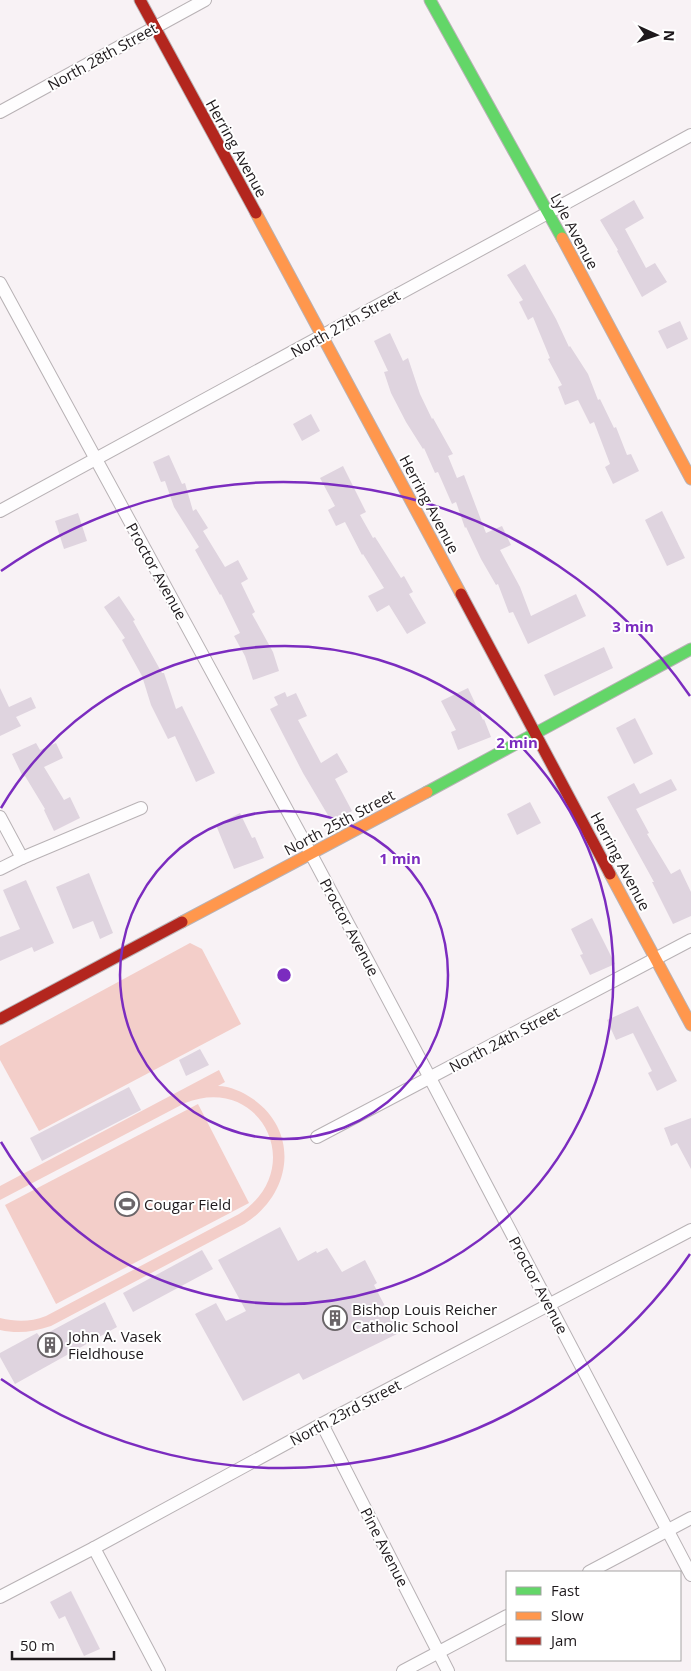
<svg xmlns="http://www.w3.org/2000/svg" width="691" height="1671" font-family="'Open Sans',sans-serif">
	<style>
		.green { fill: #f3cec9 }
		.building { fill: #dfd4df }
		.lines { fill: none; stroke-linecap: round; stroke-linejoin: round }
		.street-casing { stroke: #b8b2b5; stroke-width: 14 }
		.fast-casing { stroke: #b8b2b5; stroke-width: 13 }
		.slow-casing { stroke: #b8b2b5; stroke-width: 13 }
		.jam-casing { stroke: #b8b2b5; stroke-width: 13 }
		.street { stroke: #fefdfe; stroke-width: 12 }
		.fast { stroke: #63d668; stroke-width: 11 }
		.slow { stroke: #ff974d; stroke-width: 11 }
		.jam { stroke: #b3261e; stroke-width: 11 }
		.ring { fill: none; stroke: #7b2cbf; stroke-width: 2.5 }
		.labels { text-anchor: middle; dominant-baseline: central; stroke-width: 4; stroke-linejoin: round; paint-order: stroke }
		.street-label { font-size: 15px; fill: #1e191c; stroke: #fff }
		.poi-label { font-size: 15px; fill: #1e191c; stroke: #fff; text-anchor: start }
		.centre { fill: #7b2cbf; stroke: #fff; stroke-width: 2.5 }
		.ring-label { font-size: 15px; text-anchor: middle; font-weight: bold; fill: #7b2cbf; stroke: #fff; stroke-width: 4; stroke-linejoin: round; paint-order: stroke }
	</style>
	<rect width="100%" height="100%" fill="#f8f2f5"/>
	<g class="green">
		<path d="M190 943 202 949 241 1024 39 1131 0 1060V1046Z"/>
		<path d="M219 1070 225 1082 218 1086C230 1086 243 1092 253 1099 301 1133 291 1195 244 1224L51 1326C33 1332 18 1334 0 1330V1318C17 1322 30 1322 46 1316L239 1214C309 1169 261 1073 185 1103L0 1200V1186Z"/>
		<path d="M198 1104 249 1203 56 1304 5 1205Z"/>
	</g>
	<g class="building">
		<path d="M634 200 644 218 625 229 646 268 655 263 667 282 642 297 617 251 618 250 600 220Z"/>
		<path d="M525 264 556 319 569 347 570 346 588 374 598 400 600 399 614 428 616 427 627 455 631 454 639 471 613 484 605 467 610 464 594 422 590 424 578 400 565 405 558 387 562 385 548 359 550 358 533 317 528 320 519 302 523 300 507 275Z"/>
		<path d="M680 321 688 339 667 349 658 331Z"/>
		<path d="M390 333 403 361 408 358 420 394 432 419 433 418 453 454 448 456 457 478 464 475 486 533 502 526 511 545 500 550 520 587 531 616 576 594 586 616 528 644 513 612 509 613 498 584 496 585 481 559 466 527 465 528 456 502 452 504 438 472 435 473 424 448 423 449 406 422 391 393 384 372 388 371 374 341Z"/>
		<path d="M311 414 320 431 302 441 293 424Z"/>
		<path d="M169 455 182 484 185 483 193 511 196 509 208 528 203 531 225 567 238 560 248 579 241 583 255 612 252 614 273 652 279 671 253 680 245 656 234 636 240 633 221 594 220 595 195 550 199 547 174 507 165 481 161 482 153 462Z"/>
		<path d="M343 466 366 512 360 515 373 538 375 537 401 578 404 576 413 592 409 594 426 623 407 634 389 605 377 612 368 596 384 588 363 554 362 555 345 522 336 526 328 510 335 506 320 478Z"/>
		<path d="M662 511 685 558 667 566 645 520Z"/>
		<path d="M78 513 87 541 64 549 55 521Z"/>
		<path d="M119 596 135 620 133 621 162 673H164L176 709 182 706 215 773 196 782 175 736 168 739 151 705 142 676 122 640 125 638 104 607Z"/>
		<path d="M604 647 613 668 554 696 544 675Z"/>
		<path d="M0 688 9 707 31 697 36 708 16 717 21 726 0 736Z"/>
		<path d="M468 688 483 720 484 719 491 737 458 750 451 732 456 730 441 701Z"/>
		<path d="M285 692 287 697 296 693 307 716 298 720 321 763 337 753 348 772 335 779 352 811 332 822 303 773 270 709 278 705 274 697Z"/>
		<path d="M635 718 653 754 634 764 616 728Z"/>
		<path d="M36 743 40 750 56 743 63 758 44 767 64 800 70 797 80 818 54 831 44 810 45 809 25 776 23 777 12 754Z"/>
		<path d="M671 779 677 790 636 809 649 833 647 834 671 874 680 869 691 892V916L673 924 652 882H654L607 797 634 783 640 794Z"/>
		<path d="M530 802 541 823 517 835 507 814Z"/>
		<path d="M240 813 252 838 255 837 264 858 234 869 216 825Z"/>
		<path d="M89 873 113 933 100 939 93 921 73 929 56 887Z"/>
		<path d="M26 880 54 943 34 952 32 947 0 961V937L20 929 3 890Z"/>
		<path d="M592 918 615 964 590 975 580 955 583 954 571 929Z"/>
		<path d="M638 1006 677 1081 657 1091 648 1073 652 1071 633 1033 616 1040 607 1020Z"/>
		<path d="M200 1049 209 1065 186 1076 179 1060Z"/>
		<path d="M129 1087 141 1110 42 1161 30 1138Z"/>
		<path d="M691 1118V1169L677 1143 671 1146 664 1128Z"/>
		<path d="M280 1227 298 1261 316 1251 317 1253 327 1248 342 1272 365 1260 377 1283 374 1285 399 1333 303 1380 299 1373 243 1401 195 1314 216 1303 226 1321 246 1311 218 1260Z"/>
		<path d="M202 1250 213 1269 133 1312 123 1293Z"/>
		<path d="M105 1302 117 1327 15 1384 0 1357V1353L37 1333 40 1337Z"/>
		<path d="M71 1591 100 1649 84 1656 65 1616 59 1619 50 1602Z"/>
	</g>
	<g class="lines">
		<defs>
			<g id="street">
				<path d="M0 112 205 0"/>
				<path d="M0 283 311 854 430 1078 691 1575"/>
				<path d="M0 511 691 135"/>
				<path d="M0 817 22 858"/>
				<path d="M0 869 22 858 141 808"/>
				<path d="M317 1137 691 940"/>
				<path d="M322 1424 448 1671"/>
				<path d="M94 1548 159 1671"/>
				<path d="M589 1572 691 1518"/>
				<path d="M0 1597 94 1548 322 1424 691 1230"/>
				<path d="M403 1671 507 1616"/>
			</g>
			<g id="fast">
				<path d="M430 0 562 238"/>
				<path d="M427 792 691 649"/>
			</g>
			<g id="slow">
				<path d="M256 213 461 594"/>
				<path d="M562 238 691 479"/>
				<path d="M610 874 691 1025"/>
				<path d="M182 922 427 792"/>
			</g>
			<g id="jam">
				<path d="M140 0 256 213"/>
				<path d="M461 594 610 874"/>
				<path d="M0 1019 182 922"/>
			</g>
		</defs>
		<use href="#street" class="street-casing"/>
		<use href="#fast" class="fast-casing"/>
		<use href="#slow" class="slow-casing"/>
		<use href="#jam" class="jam-casing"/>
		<use href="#street" class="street"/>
		<use href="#fast" class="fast"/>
		<use href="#slow" class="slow"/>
		<use href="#jam" class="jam"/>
	</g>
	<g class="ring">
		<circle cx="284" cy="975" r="164"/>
		<path d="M1 808A329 329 0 1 1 1 1142"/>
		<path d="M690 1254A493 493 0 0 1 1 1379M1 571A493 493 0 0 1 690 696"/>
	</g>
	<defs>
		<symbol id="stadium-ring" viewBox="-11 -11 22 22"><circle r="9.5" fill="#fff" stroke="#6a6568" stroke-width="1.5"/><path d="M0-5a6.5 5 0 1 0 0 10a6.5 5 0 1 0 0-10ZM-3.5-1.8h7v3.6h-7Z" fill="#6a6568"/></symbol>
		<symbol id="building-ring" viewBox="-11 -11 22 22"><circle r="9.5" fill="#fff" stroke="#6a6568" stroke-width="1.5"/><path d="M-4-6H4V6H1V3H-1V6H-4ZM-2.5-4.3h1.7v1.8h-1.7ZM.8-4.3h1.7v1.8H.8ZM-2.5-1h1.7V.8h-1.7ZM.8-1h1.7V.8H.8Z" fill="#6a6568"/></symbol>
	</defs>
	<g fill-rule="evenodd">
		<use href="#stadium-ring" x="113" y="1190" width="28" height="28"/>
		<use href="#building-ring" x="321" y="1304" width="28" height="28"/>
		<use href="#building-ring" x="36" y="1331" width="28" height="28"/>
	</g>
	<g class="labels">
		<g class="street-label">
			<text transform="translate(102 56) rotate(-29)">North 28th Street</text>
			<text transform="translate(237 148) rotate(61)">Herring Avenue</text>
			<text transform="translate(575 231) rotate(62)">Lyle Avenue</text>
			<text transform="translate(345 323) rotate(-29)">North 27th Street</text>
			<text transform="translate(430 504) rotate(62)">Herring Avenue</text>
			<text transform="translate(157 571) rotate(61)">Proctor Avenue</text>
			<text transform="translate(339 822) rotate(-28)">North 25th Street</text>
			<text transform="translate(621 861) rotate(62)">Herring Avenue</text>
			<text transform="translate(350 927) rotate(62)">Proctor Avenue</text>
			<text transform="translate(504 1039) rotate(-28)">North 24th Street</text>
			<text transform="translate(539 1285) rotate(62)">Proctor Avenue</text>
			<text transform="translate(345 1412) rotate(-28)">North 23rd Street</text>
			<text transform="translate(385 1547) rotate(63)">Pine Avenue</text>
		</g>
		<g class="poi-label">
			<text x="144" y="1204">Cougar Field</text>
			<text x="352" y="1309">Bishop Louis Reicher<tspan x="352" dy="17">Catholic School</tspan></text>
			<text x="68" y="1336">John A. Vasek<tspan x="68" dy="17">Fieldhouse</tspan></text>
		</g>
	</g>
	<circle cx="284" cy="975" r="8" class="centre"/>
	<g class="ring-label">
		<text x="633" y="632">3 min</text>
		<text x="517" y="748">2 min</text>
		<text x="400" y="864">1 min</text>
	</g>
	<rect x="506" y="1571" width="175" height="90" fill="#ffffff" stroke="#a5a3a4"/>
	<rect x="516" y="1587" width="25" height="8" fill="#63d668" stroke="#a5a3a4"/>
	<text x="551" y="1596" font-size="15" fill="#1e191c">Fast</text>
	<rect x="516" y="1612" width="25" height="8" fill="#ff974d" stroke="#a5a3a4"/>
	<text x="551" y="1621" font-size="15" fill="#1e191c">Slow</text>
	<rect x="516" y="1637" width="25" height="8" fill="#b3261e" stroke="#a5a3a4"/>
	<text x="551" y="1646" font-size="15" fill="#1e191c">Jam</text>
	<g transform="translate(656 35) rotate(93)" stroke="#ffffff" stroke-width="4" paint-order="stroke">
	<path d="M0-4L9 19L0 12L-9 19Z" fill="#1e191c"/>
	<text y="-8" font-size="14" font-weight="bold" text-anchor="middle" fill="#1e191c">N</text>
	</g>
	<path d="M12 1651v8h102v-8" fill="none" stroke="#1e191c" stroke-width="2.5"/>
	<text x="20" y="1651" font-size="15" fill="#1e191c" stroke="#ffffff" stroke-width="4" paint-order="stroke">50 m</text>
</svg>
